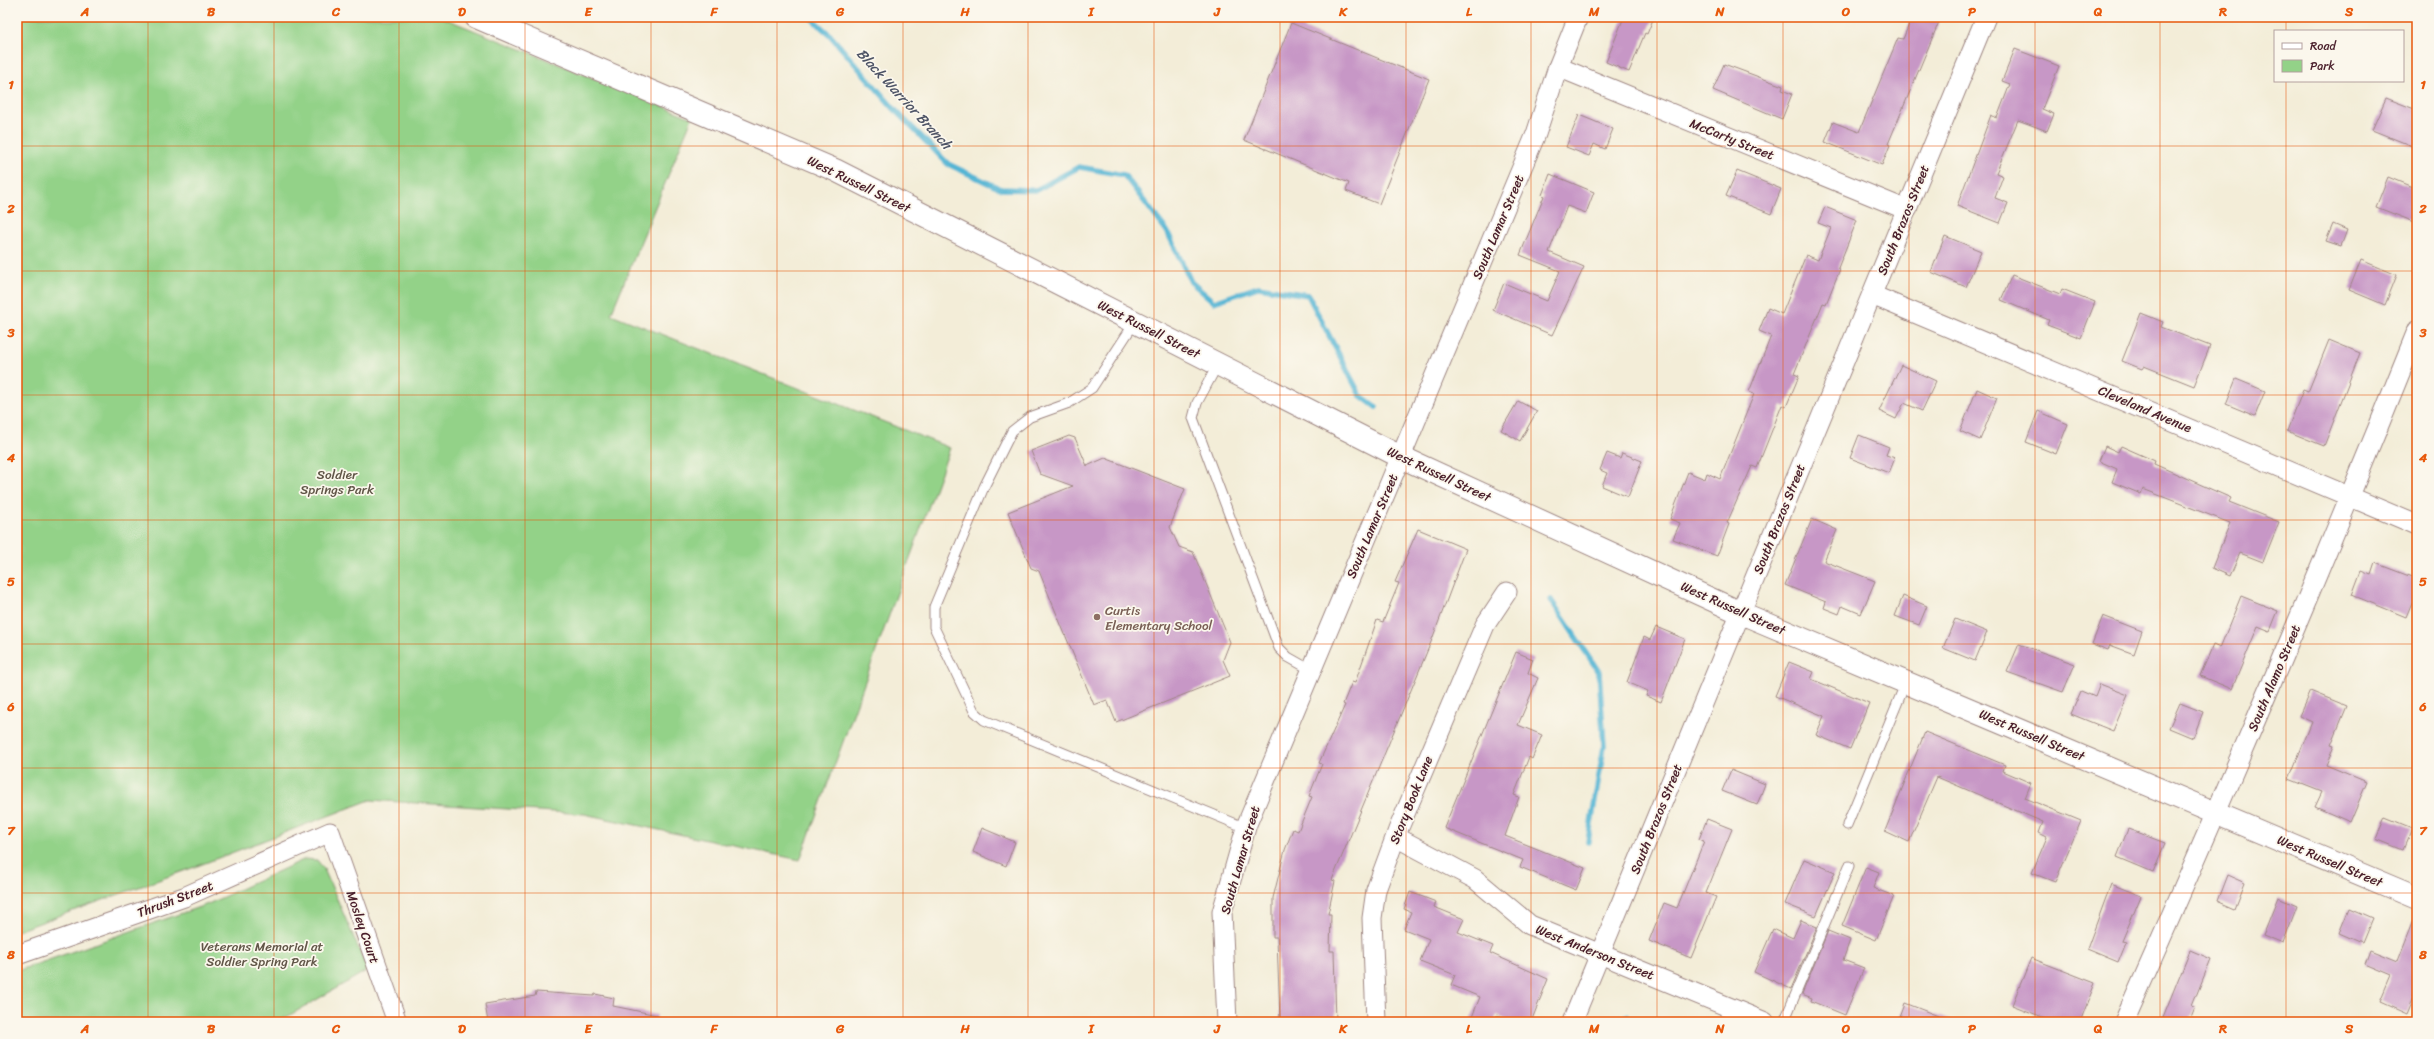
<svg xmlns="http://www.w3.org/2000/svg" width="2434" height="1039" font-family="Sriracha,sans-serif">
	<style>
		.green { fill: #93d288; stroke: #6e785a }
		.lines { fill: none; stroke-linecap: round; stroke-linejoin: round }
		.stream { stroke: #55b5d4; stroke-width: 5.5 }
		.building { fill: #c797c6 }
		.service-casing { stroke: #9e8682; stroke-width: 11 }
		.minor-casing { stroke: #9e8682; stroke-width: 21 }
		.tertiary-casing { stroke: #9e8682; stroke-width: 24 }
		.service { stroke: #fff; stroke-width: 9 }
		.minor { stroke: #fff; stroke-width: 19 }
		.tertiary { stroke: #fff; stroke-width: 22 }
		.grid { fill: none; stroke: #e8590c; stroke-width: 1; stroke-opacity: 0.55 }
		.education-dot { fill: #8d6e63; stroke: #fbf7ec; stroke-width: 1.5 }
		.labels { text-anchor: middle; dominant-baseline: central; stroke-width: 3.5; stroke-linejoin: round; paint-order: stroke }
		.street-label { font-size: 13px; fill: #4a1f2b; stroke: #fbf7ec }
		.park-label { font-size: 13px; fill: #605547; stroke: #fbf7ec }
		.education-label { font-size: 13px; fill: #785e54; stroke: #fbf7ec; text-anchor: start }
		.water-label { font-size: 14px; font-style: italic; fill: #4e5466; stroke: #fbf7ec }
		.neatline { fill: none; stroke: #e8590c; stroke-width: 1.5 }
		.grid-label { font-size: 13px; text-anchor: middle; font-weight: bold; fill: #e8590c }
	</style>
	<rect width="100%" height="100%" fill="#fbf7ec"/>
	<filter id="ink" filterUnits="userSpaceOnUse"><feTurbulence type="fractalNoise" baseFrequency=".025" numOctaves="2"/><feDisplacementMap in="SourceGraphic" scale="8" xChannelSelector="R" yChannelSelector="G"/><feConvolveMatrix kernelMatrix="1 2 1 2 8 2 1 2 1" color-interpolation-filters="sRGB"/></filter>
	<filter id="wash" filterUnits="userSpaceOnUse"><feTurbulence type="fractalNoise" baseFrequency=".012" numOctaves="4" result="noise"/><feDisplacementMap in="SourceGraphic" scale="16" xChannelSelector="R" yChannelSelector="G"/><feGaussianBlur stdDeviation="0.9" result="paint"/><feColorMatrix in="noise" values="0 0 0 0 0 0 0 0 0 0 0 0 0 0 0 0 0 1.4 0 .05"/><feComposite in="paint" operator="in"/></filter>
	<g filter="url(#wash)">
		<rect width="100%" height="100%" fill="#f3edd8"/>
		<g class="green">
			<path d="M17 17H441L692 118 611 314 950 448 800 860 584 814 370 800 192 868 17 931Z"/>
			<path d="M305 859 317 860 324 869 368 970 278 1022H17V971L208 904Z"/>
		</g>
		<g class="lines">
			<g class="stream">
				<path d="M810 17 829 34 896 111 948 164 1001 189 1036 190 1079 167 1124 175 1167 231 1191 282 1214 302 1258 287 1308 295 1360 395 1376 407"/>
				<path d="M1551 600 1599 672 1604 746 1588 842"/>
				<path d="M1627 1016 1630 1022"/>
			</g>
		</g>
		<g id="blocks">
			<g class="building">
				<path d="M1624 17H1654L1647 34 1645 33 1629 72 1606 62Z"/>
				<path d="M1912 17H1941L1888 144 1890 145 1882 165 1825 142 1833 122 1859 132 1898 38 1903 39Z"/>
				<path d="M1291 23 1429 79 1379 204 1346 191 1349 183 1244 140Z"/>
				<path d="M2015 49 2059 66 2042 109 2054 114 2047 131 2018 120 1996 173 2003 176 1995 198 2008 203 2000 223 1957 206 1991 115 1997 118 2010 84 2002 81Z"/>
				<path d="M1724 64 1783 86 1782 90 1792 94 1782 119 1713 90Z"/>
				<path d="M2386 98 2417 110V148L2372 130Z"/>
				<path d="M1579 115 1613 129 1605 149 1594 144 1589 156 1566 147Z"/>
				<path d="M1737 171 1781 189 1771 214 1726 196Z"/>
				<path d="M1550 174 1594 192 1586 213 1567 206 1549 252 1584 267 1552 335 1493 310 1504 283 1547 301 1560 271 1520 255 1544 196 1542 195Z"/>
				<path d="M2388 177 2417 189V223L2376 207Z"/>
				<path d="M1825 207 1857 220 1838 268 1840 269 1826 304 1823 303 1794 374 1799 376 1786 407 1782 405 1757 468 1752 466 1727 523 1729 524 1717 556 1673 539 1680 523 1670 519 1688 472 1705 479 1707 473 1720 479 1754 394 1749 392 1771 336 1759 331 1768 308 1782 314 1806 255 1818 260 1831 228 1818 223Z"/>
				<path d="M2333 224 2347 230 2341 246 2326 241Z"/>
				<path d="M1945 236 1981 251 1966 287 1931 272Z"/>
				<path d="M2361 260 2397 275 2385 305 2349 290Z"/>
				<path d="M2012 275 2060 294 2062 289 2095 302 2081 338 2047 325 2049 320 2001 300Z"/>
				<path d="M2141 313 2163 322 2161 327 2210 346 2194 386 2144 366 2142 369 2122 361Z"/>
				<path d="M2329 340 2360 353 2324 446 2287 431 2303 390 2308 392Z"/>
				<path d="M1901 365 1936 381 1922 411 1904 403 1896 419 1879 411Z"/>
				<path d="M2236 379 2265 391 2255 416 2226 404Z"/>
				<path d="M1977 389 1997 398 1980 440 1960 431Z"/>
				<path d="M1518 401 1537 411 1520 441 1501 430Z"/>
				<path d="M2038 411 2068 424 2056 454 2026 442Z"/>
				<path d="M1859 435 1889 447 1886 455 1895 458 1889 473 1850 458Z"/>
				<path d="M1069 436 1075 438 1087 466 1105 458 1185 489 1170 527 1179 547 1193 552 1230 642 1223 660 1230 676 1116 722 1107 700 1094 705 1039 571 1031 568 1008 512 1073 486 1040 474 1031 451Z"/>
				<path d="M2105 446 2118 452 2121 446 2155 461 2154 464 2231 498 2229 502 2279 522 2263 562 2240 553 2230 576 2212 568 2230 523 2143 489 2141 494 2112 482 2117 469 2099 461Z"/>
				<path d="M1607 453 1620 458 1622 453 1642 461 1628 497 1602 486 1607 473 1600 470Z"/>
				<path d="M1812 519 1837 530 1824 561 1875 581 1861 614 1842 606 1839 614 1824 608 1826 602 1785 585Z"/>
				<path d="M1418 529 1466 549 1431 642 1332 880 1335 881 1328 914H1331L1330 951H1334L1336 1022H1280L1277 937H1273V898L1285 850 1293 829 1298 831 1312 797 1309 796 1322 764 1319 763 1345 705 1343 704 1352 682 1355 683 1377 620 1383 622 1399 583 1395 582Z"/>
				<path d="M2375 563 2417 579V590L2406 617 2352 595 2361 571 2371 575Z"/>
				<path d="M1903 596 1927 606 1919 625 1895 616Z"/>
				<path d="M2241 596 2278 611 2270 631 2258 626 2232 689 2200 676 2213 645 2220 648Z"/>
				<path d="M2103 616 2142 631 2134 654 2110 645 2108 650 2092 644Z"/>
				<path d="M1955 619 1987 632 1975 661 1943 648Z"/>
				<path d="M1656 627 1685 639 1661 702 1646 696 1648 691 1627 682 1644 637 1650 640Z"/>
				<path d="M2019 644 2075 664 2063 692 2007 672Z"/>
				<path d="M1516 652 1533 659 1528 673 1538 678 1518 725 1542 735 1532 759 1529 757 1514 795 1519 797 1505 836 1585 868 1576 890 1520 867 1523 860 1444 828Z"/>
				<path d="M1789 662 1814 672 1811 679 1869 703 1850 749 1816 735 1824 716 1775 696Z"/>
				<path d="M2100 684 2128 695 2113 731 2071 714 2081 691 2095 697Z"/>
				<path d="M2310 691 2347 706 2331 745 2334 746 2326 765 2367 782 2350 822 2315 807 2322 792 2289 779 2312 722 2299 716Z"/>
				<path d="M2180 703 2203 712 2193 738 2169 728Z"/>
				<path d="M1925 732 2005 765 2003 771 2031 783 2025 798 2081 821 2055 882 2032 873 2047 837 2039 833 2043 822 1937 777 1909 842 1885 831Z"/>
				<path d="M1731 770 1765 784 1757 805 1722 791Z"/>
				<path d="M2385 817 2412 828 2403 850 2376 839Z"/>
				<path d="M1707 819 1732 829 1706 893 1716 897 1691 958 1649 941 1664 903 1677 908 1704 841 1699 839Z"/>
				<path d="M982 828 1015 842 1006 866 973 852Z"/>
				<path d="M2128 829 2165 843 2153 872 2117 857Z"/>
				<path d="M1804 859 1835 872 1816 916 1785 904Z"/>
				<path d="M1866 867 1879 872 1873 888 1894 896 1876 940 1842 926Z"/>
				<path d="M2227 875 2245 883 2235 909 2217 901Z"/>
				<path d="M2111 884 2141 896 2122 941 2126 942 2118 962 2087 949Z"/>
				<path d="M1410 892 1436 902 1434 907 1464 919 1458 932 1493 946 1490 953 1548 979 1531 1022H1516L1497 1015 1494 1022H1470L1480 997 1451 985 1455 975 1420 961 1429 939 1404 929 1411 912 1404 909Z"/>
				<path d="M2278 898 2297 906 2283 943 2263 935Z"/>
				<path d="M2349 909 2372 919 2362 943 2339 933Z"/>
				<path d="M2416 913 2417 989 2407 1013 2380 1001 2391 975 2365 964 2370 950 2397 961Z"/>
				<path d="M1801 920 1817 927 1791 989 1754 972 1773 929 1793 938Z"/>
				<path d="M1828 931 1850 940 1843 960 1864 968 1845 1015 1811 1001 1812 998 1802 994Z"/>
				<path d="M2190 950 2211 959 2192 1006 2195 1007 2189 1022H2161Z"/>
				<path d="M2031 958 2095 983 2080 1022H2055L2012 1005Z"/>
				<path d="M536 992 594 996 595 994 614 998 613 1006 657 1015 656 1022H488L485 1004 535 996Z"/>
				<path d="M1905 1003 1951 1021V1022H1898Z"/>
			</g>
		</g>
	</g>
	<g filter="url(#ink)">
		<use href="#blocks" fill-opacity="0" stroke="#9e8682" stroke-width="1"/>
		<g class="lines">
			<defs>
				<g id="service">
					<path d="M1135 322 1092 388 1069 403 1030 417 1012 431 984 487 934 607V627L974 711 984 720 1246 828"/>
					<path d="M1218 364 1197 403 1193 418 1279 648 1288 657 1311 670"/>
					<path d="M1847 825 1906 682"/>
					<path d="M1784 1022 1849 866"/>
				</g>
				<g id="minor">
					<path d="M1558 67 1907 210"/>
					<path d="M1872 295 2417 525"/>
					<path d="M1396 837 1475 879 1530 925 1765 1022"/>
					<path d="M17 955 184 897 330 832 397 1022"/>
					<path d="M1227 1022 1222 912 1247 824 1536 134 1558 67 1578 17"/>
					<path d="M1376 1022 1372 918 1376 890 1398 830 1485 625 1507 592"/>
					<path d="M1572 1022 1986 17"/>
					<path d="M2124 1022C2226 793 2324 563 2417 331"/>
				</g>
				<path id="tertiary" d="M476 17 835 170 1401 457 1741 613 2417 898"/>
			</defs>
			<use href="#service" class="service-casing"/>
			<use href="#minor" class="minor-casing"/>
			<use href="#tertiary" class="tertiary-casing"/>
			<use href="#service" class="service"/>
			<use href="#minor" class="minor"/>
			<use href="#tertiary" class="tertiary"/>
		</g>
	</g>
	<path class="grid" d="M148 17V1022M274 17V1022M399 17V1022M525 17V1022M651 17V1022M777 17V1022M903 17V1022M1028 17V1022M1154 17V1022M1280 17V1022M1406 17V1022M1531 17V1022M1657 17V1022M1783 17V1022M1909 17V1022M2035 17V1022M2160 17V1022M2286 17V31M2286 81V1022M17 146H2417M17 271H2417M17 395H2417M17 520H2417M17 644H2417M17 768H2417M17 893H2417"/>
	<circle class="education-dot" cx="1097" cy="617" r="4"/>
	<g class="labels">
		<g class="street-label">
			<text transform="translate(1732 139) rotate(22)">McCarty Street</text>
			<text transform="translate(859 184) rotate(26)">West Russell Street</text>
			<text transform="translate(1903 220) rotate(-68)">South Brazos Street</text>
			<text transform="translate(1498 227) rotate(-67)">South Lamar Street</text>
			<text transform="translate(1149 329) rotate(27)">West Russell Street</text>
			<text transform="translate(2145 409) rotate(23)">Cleveland Avenue</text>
			<text transform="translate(1439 474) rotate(25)">West Russell Street</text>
			<text transform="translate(1779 519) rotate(-68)">South Brazos Street</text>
			<text transform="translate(1372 526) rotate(-67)">South Lamar Street</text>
			<text transform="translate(1733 608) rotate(24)">West Russell Street</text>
			<text transform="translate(2274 678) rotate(-67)">South Alamo Street</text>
			<text transform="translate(2032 735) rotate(23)">West Russell Street</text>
			<text transform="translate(1411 800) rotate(-68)">Story Book Lane</text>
			<text transform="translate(1656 819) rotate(-68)">South Brazos Street</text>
			<text transform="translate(1240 860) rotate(-74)">South Lamar Street</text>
			<text transform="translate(2330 861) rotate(23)">West Russell Street</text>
			<text transform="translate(175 899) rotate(-21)">Thrush Street</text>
			<text transform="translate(363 927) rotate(71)">Mosley Court</text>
			<text transform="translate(1595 952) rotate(22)">West Anderson Street</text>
		</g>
		<g class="park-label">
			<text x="337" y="474">Soldier<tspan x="337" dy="15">Springs Park</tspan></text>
			<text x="262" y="946">Veterans Memorial at<tspan x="262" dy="15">Soldier Spring Park</tspan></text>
		</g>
		<g class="education-label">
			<text x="1105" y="610">Curtis<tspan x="1105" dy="15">Elementary School</tspan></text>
		</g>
		<g class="water-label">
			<text transform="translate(904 99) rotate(47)">Black Warrior Branch</text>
		</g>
	</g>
	<rect width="2434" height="1039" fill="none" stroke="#fbf7ec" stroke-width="44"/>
	<rect x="2274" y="30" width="130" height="52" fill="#fbf7ec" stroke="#b4a19f"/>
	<rect x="2282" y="43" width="20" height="6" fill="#ffffff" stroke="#b4a19f"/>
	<text x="2310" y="50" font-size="12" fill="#4a1f2b">Road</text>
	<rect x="2282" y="60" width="20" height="12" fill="#93d288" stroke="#b4a19f"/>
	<text x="2310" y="70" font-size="12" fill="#4a1f2b">Park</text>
	<rect x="22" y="22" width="2390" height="995" class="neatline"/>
	<g class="grid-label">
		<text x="85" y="16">A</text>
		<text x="211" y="16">B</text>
		<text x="336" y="16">C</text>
		<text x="462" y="16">D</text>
		<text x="588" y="16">E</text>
		<text x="714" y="16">F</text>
		<text x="840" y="16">G</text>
		<text x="965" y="16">H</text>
		<text x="1091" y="16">I</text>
		<text x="1217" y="16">J</text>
		<text x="1343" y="16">K</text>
		<text x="1469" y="16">L</text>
		<text x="1594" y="16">M</text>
		<text x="1720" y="16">N</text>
		<text x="1846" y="16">O</text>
		<text x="1972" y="16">P</text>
		<text x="2098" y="16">Q</text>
		<text x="2223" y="16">R</text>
		<text x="2349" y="16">S</text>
		<text x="11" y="89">1</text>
		<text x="2423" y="89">1</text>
		<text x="11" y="213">2</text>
		<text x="2423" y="213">2</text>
		<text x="11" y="337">3</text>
		<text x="2423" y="337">3</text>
		<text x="11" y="462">4</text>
		<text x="2423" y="462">4</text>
		<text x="11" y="586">5</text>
		<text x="2423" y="586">5</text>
		<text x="11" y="711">6</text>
		<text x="2423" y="711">6</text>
		<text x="11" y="835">7</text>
		<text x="2423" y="835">7</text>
		<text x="11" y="959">8</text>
		<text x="2423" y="959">8</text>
		<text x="85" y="1033">A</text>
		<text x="211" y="1033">B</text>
		<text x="336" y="1033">C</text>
		<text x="462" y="1033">D</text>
		<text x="588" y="1033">E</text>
		<text x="714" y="1033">F</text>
		<text x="840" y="1033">G</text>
		<text x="965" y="1033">H</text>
		<text x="1091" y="1033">I</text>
		<text x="1217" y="1033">J</text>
		<text x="1343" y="1033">K</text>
		<text x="1469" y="1033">L</text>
		<text x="1594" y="1033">M</text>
		<text x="1720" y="1033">N</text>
		<text x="1846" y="1033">O</text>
		<text x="1972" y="1033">P</text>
		<text x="2098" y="1033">Q</text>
		<text x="2223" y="1033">R</text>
		<text x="2349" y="1033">S</text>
	</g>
</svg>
